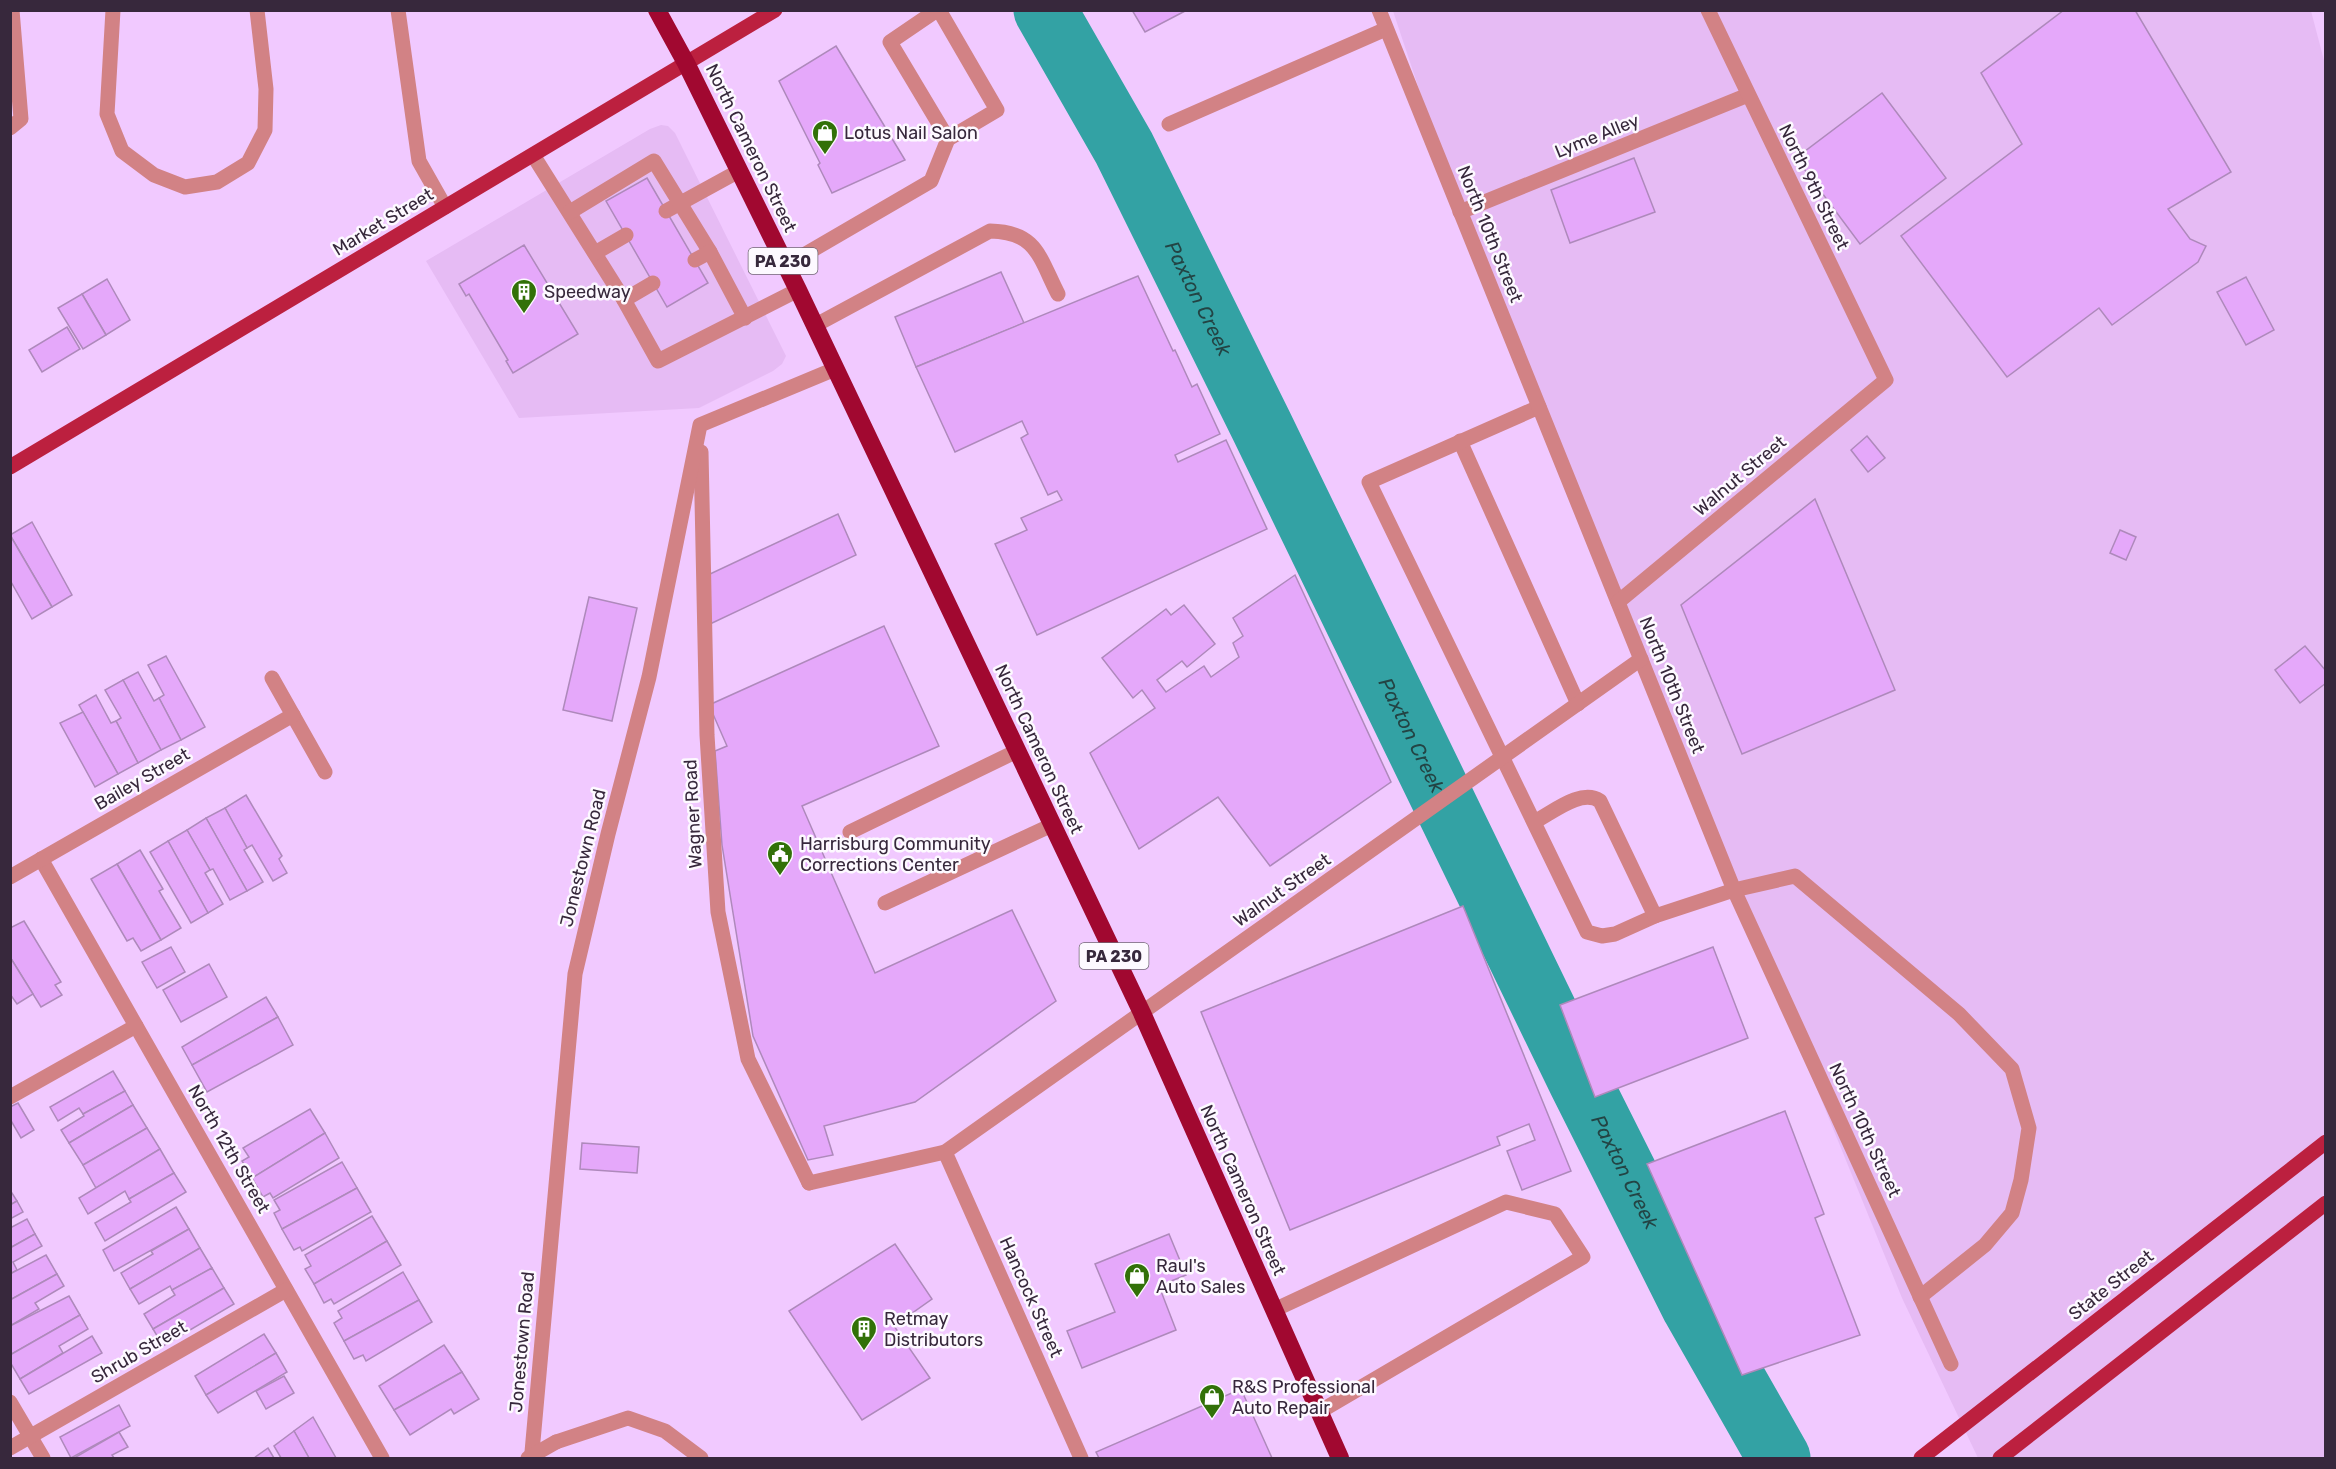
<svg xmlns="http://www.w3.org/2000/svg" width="2336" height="1469" font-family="Rubik,sans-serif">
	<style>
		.built { fill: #e6bbf4 }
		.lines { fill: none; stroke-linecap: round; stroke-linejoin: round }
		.river { stroke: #33a2a4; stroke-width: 63 }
		.building { fill: #e5a8fa; stroke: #ae89bb; stroke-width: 1.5 }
		.lane { stroke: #d28285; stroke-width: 15 }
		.street { stroke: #d28285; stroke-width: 15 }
		.primary { stroke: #bc203f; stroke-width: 15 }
		.highway { stroke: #a10830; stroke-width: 18 }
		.street-bridge { stroke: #d28285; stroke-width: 15 }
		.labels { text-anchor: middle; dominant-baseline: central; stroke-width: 5; stroke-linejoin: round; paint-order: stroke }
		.shield { fill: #fdf9ff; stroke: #726776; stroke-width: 1.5 }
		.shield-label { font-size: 16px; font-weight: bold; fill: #37283c }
		.poi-label { font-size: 18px; fill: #37283c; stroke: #fdf9ff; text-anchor: start }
		.street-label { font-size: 18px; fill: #37283c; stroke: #fdf9ff }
		.water-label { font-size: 20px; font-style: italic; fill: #234444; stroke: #fdf9ff }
	</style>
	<rect width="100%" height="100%" fill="#f1c9ff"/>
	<g class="built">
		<path d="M1393 11H2311L2326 68 2325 1458H1978L1902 1298 1460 212Z"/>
		<path d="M661 125 668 126 675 133 786 356 782 364 773 371 699 408 519 418 426 261 650 129Z"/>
	</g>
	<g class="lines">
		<path class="river" id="s1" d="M1045 10 1124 148 1261 425 1580 1082 1693 1307 1779 1458"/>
	</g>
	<g class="building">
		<path d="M1132 10H1187L1145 32Z"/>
		<path d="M2064 10H2135L2231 172 2168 209 2190 239 2206 246 2198 262 2112 325 2099 308 2007 377 1901 236 2022 144 1981 73Z"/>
		<path d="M836 46 905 160 832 193 818 165 820 163 779 81Z"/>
		<path d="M1882 93 1946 178 1860 244 1796 158Z"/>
		<path d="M1634 158 1655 212 1570 243 1551 190Z"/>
		<path d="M647 178 708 283 667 307 606 201Z"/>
		<path d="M524 245 578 334 513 373 506 361 508 360 469 294 466 296 459 284Z"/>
		<path d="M1001 272 1024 323 916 367 895 317Z"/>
		<path d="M1138 276 1173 351 1175 350 1192 387 1197 384 1220 434 1175 455 1178 462 1226 440 1267 529 1037 635 995 544 1027 530 1021 518 1062 500 1057 491 1048 495 1021 438 1028 434 1022 421 955 452 916 367Z"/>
		<path d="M2246 277 2274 330 2246 345 2217 292Z"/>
		<path d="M107 279 130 320 106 335 82 294Z"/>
		<path d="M82 294 106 335 83 349 58 308Z"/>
		<path d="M67 327 80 349 42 372 29 350Z"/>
		<path d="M1867 436 1885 458 1868 472 1851 450Z"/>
		<path d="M1815 499 1895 690 1742 754 1681 605Z"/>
		<path d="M838 514 856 555 710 624V574Z"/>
		<path d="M32 522 72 595 52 607 10 535Z"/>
		<path d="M2120 530 2136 537 2126 560 2110 553Z"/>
		<path d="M10 535 52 607 32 619 10 580Z"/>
		<path d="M1295 575 1391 782 1270 866 1218 797 1139 849 1090 753 1155 708 1142 690 1133 698 1102 658 1166 609 1171 615 1184 605 1215 644 1187 667 1182 661 1157 680 1166 692 1204 666 1211 677 1239 657 1233 643 1243 636 1233 618Z"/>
		<path d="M589 597 637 608 612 721 563 710Z"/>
		<path d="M884 626 939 746 802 806 875 973 1012 910 1056 1001 915 1102 824 1126 833 1155 808 1160 753 1036 722 845 715 751 727 746 709 705Z"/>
		<path d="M2305 646 2326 671V683L2300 703 2275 670Z"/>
		<path d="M166 656 205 727 181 740 159 698 164 695 148 665Z"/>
		<path d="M138 672 154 701 159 698 181 740 161 750 123 680Z"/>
		<path d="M123 680 161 750 138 763 116 721 121 718 105 690Z"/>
		<path d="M96 695 111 723 116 721 138 763 118 774 79 705Z"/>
		<path d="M83 712 118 774 95 787 60 723Z"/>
		<path d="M246 795 282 856 279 859 287 873 273 881 252 845 247 848 225 808Z"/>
		<path d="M225 808 247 848 244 850 263 882 247 891 206 818Z"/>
		<path d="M206 818 247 891 230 900 213 869 210 870 187 830Z"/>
		<path d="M187 830 210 870 205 873 223 904 208 913 168 841Z"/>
		<path d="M168 841 208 913 191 923 150 852Z"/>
		<path d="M140 850 163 889 159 891 181 928 161 940 117 864Z"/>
		<path d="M117 864 161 940 141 951 133 938 127 941 91 879Z"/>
		<path d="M1463 906 1571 1171 1522 1190 1507 1151 1535 1140 1529 1124 1497 1137 1500 1145 1290 1230 1201 1012Z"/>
		<path d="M24 921 61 982 55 985 62 995 41 1007 10 957V928Z"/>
		<path d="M171 947 185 972 157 988 142 962Z"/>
		<path d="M1713 947 1748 1038 1595 1097 1560 1005Z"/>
		<path d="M10 957 33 994 17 1004 10 994Z"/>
		<path d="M209 964 227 997 181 1022 163 990Z"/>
		<path d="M266 997 278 1017 192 1065 182 1047Z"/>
		<path d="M278 1017 293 1045 207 1092 192 1065Z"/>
		<path d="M113 1071 125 1091 83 1114 79 1108 58 1121 50 1107Z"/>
		<path d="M125 1091 133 1105 69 1143 61 1130 84 1116 83 1114Z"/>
		<path d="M18 1103 34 1130 21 1138 10 1119V1107Z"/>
		<path d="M133 1105 147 1128 83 1165 69 1143Z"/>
		<path d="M310 1109 325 1133 252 1178 242 1161 249 1157 243 1148Z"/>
		<path d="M1785 1111 1824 1214 1815 1218 1860 1335 1742 1375 1647 1164Z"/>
		<path d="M147 1128 160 1149 96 1188 83 1165Z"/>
		<path d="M325 1133 339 1158 273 1198 270 1193 263 1197 252 1178Z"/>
		<path d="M582 1143 639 1147 637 1173 580 1169Z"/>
		<path d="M160 1149 174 1173 129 1199 125 1191 88 1214 79 1198Z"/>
		<path d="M342 1162 357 1188 282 1229 274 1213 280 1210 274 1200Z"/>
		<path d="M174 1173 186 1192 105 1241 95 1223 131 1202 129 1199Z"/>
		<path d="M357 1188 371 1212 302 1251 300 1247 294 1250 282 1229Z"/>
		<path d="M10 1190 17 1201 10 1205Z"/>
		<path d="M17 1201 23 1212 10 1219V1205Z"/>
		<path d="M176 1207 189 1229 114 1271 103 1250Z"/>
		<path d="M372 1216 387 1241 314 1284 305 1269 311 1266 305 1255Z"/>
		<path d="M27 1219 35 1234 10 1248V1228Z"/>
		<path d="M189 1229 200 1248 130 1289 121 1273 153 1254 151 1251Z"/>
		<path d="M35 1234 42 1246 13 1262 17 1270 10 1274V1248Z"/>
		<path d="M1169 1234 1186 1275 1159 1286 1176 1330 1082 1368 1067 1331 1115 1312 1095 1264Z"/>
		<path d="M387 1241 401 1265 334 1304 331 1299 324 1303 314 1284Z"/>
		<path d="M895 1244 932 1299 894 1326 930 1378 862 1420 789 1311Z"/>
		<path d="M200 1248 212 1268 172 1290 170 1286 139 1304 130 1289Z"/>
		<path d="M46 1255 57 1274 10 1300V1274Z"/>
		<path d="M212 1268 224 1288 153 1329 144 1314 175 1295 172 1290Z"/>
		<path d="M403 1272 419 1300 344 1341 334 1323 342 1318 338 1311Z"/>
		<path d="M57 1274 64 1286 35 1303 39 1309 10 1326V1300Z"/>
		<path d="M224 1288 234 1304 163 1346 153 1329Z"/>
		<path d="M69 1296 80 1315 10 1355V1326Z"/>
		<path d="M419 1300 432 1322 366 1361 363 1355 354 1359 344 1341Z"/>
		<path d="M80 1315 88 1329 59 1346 63 1353 20 1379 10 1362V1355Z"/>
		<path d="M264 1334 276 1353 206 1395 195 1376Z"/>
		<path d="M92 1336 102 1353 29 1394 20 1379Z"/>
		<path d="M444 1345 462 1372 394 1410 379 1386Z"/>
		<path d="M276 1353 287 1372 218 1413 206 1395Z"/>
		<path d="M462 1372 479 1399 454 1414 451 1409 410 1435 394 1410Z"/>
		<path d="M284 1376 294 1393 266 1409 256 1391Z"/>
		<path d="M1241 1389 1272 1458H1099L1096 1452Z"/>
		<path d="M119 1405 130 1426 71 1458 60 1437Z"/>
		<path d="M313 1417 336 1458H309L294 1431Z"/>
		<path d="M294 1431 309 1458H281L274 1446Z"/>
		<path d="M119 1432 128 1447 112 1455 114 1458H74Z"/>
		<path d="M268 1448 274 1458H254Z"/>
	</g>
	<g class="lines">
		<g class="lane">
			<path d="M113 10 107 114 122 151 154 175 185 187 217 182 248 163 265 130 266 89 257 10"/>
			<path d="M398 10 419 161 445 207"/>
			<path d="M937 10 890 42 948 139"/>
			<path d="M1169 124 1386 29"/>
			<path d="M10 128 21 119 12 10"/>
			<path d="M533 155 624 300 658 361 798 290"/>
			<path d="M666 211 739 171"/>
			<path d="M570 212 654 161 710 252 745 318"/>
			<path d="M1460 212 1748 95"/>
			<path d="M595 253 626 235"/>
			<path d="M695 260 710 252"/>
			<path d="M785 266 931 181 948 139 997 110 939 10"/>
			<path d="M624 300 653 283"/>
			<path d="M814 326 990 231C1037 232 1039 257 1058 294"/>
			<path d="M1460 441 1578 704"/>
			<path d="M272 678 325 772"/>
			<path d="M1534 822C1552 813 1581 788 1600 801L1655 916 1615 934 1602 936 1587 932C1514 782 1441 632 1369 482L1539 407"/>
			<path d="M850 832 1017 751"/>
			<path d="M885 903 1052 825"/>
			<path d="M1655 916 1734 890 1795 876 1959 1014 2012 1069 2029 1128 2021 1180 2012 1213 1985 1245 1920 1297"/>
			<path d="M10 1097 136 1026"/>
			<path d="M809 1183 945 1152"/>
			<path d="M1274 1310 1506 1202 1555 1214 1583 1257 1319 1412"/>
		</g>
		<g class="street">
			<path d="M1379 10 1734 890 1951 1364"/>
			<path d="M701 452 707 735 718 912 748 1059 809 1183"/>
			<path d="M1618 602 1886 380 1708 10"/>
			<path d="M41 859 382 1458"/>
			<path d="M10 877 293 715"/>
			<path d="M10 1402 43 1458"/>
			<path d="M556 1442 628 1418 665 1431 701 1458"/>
			<path d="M10 1448 286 1290"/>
			<path d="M533 1458 532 1452 575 974 608 834 649 677 700 425 835 369"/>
			<path d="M1081 1458 945 1152 1641 659"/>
		</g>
		<g class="primary">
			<path d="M10 467 775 10"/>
			<path d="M1921 1458 2326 1142"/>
			<path d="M2000 1458 2326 1203"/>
		</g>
		<path class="highway" d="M657 10 686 63 798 290 1142 1013 1340 1458"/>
		<path class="street-bridge" d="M528 1458 556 1442"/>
	</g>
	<defs>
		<symbol id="shop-pin" viewBox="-11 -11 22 30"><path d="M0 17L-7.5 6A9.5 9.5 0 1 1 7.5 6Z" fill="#327108" stroke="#fdf9ff"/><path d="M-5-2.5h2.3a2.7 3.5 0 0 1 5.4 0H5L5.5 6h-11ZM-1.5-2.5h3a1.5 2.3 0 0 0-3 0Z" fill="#fff"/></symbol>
		<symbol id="building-pin" viewBox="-11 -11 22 30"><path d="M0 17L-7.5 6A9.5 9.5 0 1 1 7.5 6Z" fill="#327108" stroke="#fdf9ff"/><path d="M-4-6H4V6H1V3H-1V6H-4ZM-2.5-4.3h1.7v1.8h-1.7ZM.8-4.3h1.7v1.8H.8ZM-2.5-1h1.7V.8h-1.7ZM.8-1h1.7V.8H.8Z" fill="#fff"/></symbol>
		<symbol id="civic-pin" viewBox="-11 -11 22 30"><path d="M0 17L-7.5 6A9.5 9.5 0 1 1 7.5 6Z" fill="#327108" stroke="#fdf9ff"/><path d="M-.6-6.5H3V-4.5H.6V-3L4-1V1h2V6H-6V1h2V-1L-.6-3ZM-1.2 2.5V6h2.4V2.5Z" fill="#fff"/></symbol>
	</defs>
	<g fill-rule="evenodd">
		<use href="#shop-pin" x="810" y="118" width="30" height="40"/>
		<use href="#building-pin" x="509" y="277" width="30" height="40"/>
		<use href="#civic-pin" x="765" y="839" width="30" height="40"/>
		<use href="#shop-pin" x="1122" y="1261" width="30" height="40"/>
		<use href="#building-pin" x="849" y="1314" width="30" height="40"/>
		<use href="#shop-pin" x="1197" y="1382" width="30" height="40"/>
	</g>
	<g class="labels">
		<g class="shield">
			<rect x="748.5" y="248" width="69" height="26" rx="4.5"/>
			<rect x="1079.5" y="943" width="69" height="26" rx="4.5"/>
		</g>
		<g class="shield-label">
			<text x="783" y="261">PA 230</text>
			<text x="1114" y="956">PA 230</text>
		</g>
		<g class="poi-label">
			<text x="844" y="133">Lotus Nail Salon</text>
			<text x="544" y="292">Speedway</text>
			<text x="800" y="844">Harrisburg Community<tspan x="800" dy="21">Corrections Center</tspan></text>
			<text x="1156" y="1266">Raul's<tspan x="1156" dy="21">Auto Sales</tspan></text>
			<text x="884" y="1319">Retmay<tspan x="884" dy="21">Distributors</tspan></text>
			<text x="1232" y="1387">R&amp;S Professional<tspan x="1232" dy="21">Auto Repair</tspan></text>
		</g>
		<g class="street-label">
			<text transform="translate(1597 136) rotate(-22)">Lyme Alley</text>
			<text transform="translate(751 148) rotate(64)">North Cameron Street</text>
			<text transform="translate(1814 187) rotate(64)">North 9th Street</text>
			<text transform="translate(383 222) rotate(-31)">Market Street</text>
			<text transform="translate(1490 234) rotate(68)">North 10th Street</text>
			<text transform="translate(1740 476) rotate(-40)">Walnut Street</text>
			<text transform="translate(1672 685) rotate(68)">North 10th Street</text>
			<text transform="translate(1039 749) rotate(65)">North Cameron Street</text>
			<text transform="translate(142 779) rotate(-30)">Bailey Street</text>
			<text transform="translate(693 814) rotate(-93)">Wagner Road</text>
			<text transform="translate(583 858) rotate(-76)">Jonestown Road</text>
			<text transform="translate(1282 890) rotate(-35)">Walnut Street</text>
			<text transform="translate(1865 1130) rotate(65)">North 10th Street</text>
			<text transform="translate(229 1149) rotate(60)">North 12th Street</text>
			<text transform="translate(1243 1190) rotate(66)">North Cameron Street</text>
			<text transform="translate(2111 1285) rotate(-38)">State Street</text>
			<text transform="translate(1031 1297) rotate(66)">Hancock Street</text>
			<text transform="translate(522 1342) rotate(-85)">Jonestown Road</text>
			<text transform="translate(139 1352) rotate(-30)">Shrub Street</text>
		</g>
		<g class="water-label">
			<text stroke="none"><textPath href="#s1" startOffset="327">Paxton Creek</textPath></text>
			<text stroke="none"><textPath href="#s1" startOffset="813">Paxton Creek</textPath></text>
			<text stroke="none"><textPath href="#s1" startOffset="1299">Paxton Creek</textPath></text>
		</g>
	</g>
	<rect width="2336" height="1469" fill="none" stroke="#37283c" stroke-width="24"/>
</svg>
